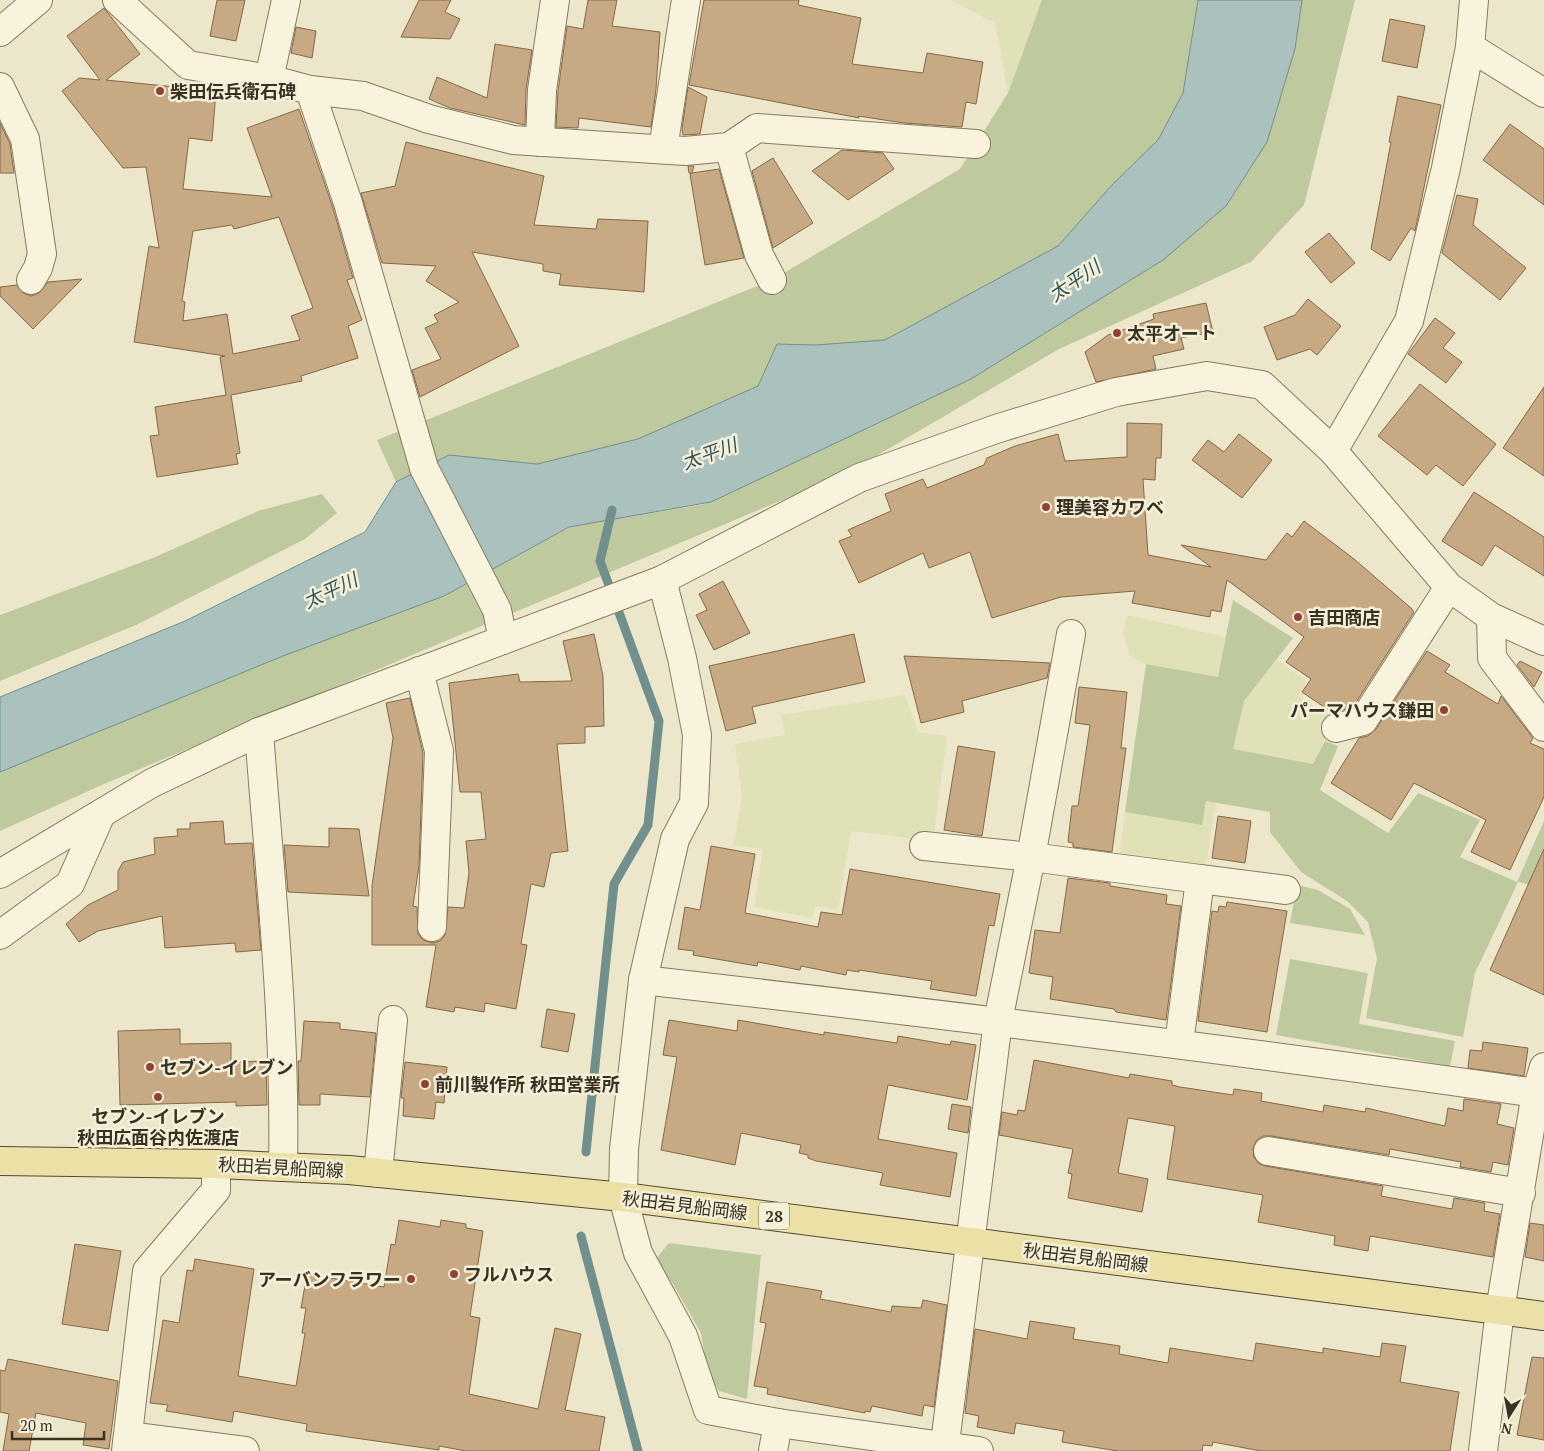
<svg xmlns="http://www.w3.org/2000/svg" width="1544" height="1451" font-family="'PT Serif','Noto Sans JP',serif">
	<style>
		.farmland { fill: #e1e1b8 }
		.green { fill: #bec99e }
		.water { fill: #aac1bd; stroke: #718f8c }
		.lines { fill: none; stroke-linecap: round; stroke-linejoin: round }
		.stream { stroke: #718f8c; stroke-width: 9 }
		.building { fill: #c7aa83; stroke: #846947; fill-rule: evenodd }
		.minor-casing { stroke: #877b60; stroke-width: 30 }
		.major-casing { stroke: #564933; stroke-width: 30 }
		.minor { stroke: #f7f3dd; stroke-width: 28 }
		.major { stroke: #ebe0a6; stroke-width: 28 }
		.poi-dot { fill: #914234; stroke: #f4f0d9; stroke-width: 2 }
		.labels { text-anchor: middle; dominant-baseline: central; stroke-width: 5; stroke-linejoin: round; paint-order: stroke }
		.shield { fill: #f4f0d9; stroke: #716a59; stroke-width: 1 }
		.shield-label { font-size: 16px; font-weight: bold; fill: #393122 }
		.poi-label { font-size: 18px; font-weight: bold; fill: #393122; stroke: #f4f0d9; text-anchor: start }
		.street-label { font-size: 18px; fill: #393122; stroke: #f4f0d9 }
		.water-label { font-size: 19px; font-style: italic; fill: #335457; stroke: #f4f0d9 }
	</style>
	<rect width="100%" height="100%" fill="#ece7ca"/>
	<g class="farmland">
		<path d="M950 0H1042L1008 93 995 23Z"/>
		<path d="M1127 615 1226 637 1218 677 1146 664 1130 656 1123 634Z"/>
		<path d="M1276 659 1307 681 1298 696 1335 719 1313 764 1233 749 1244 701Z"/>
		<path d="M905 695 918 732 947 736 933 841 851 831 838 910 815 906 813 918 754 907 763 849 733 845 742 798 735 744 785 735 781 715Z"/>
		<path d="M1205 801 1216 803 1204 875 1119 860 1125 812 1202 825Z"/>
	</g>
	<g class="green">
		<path d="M1042 0H1198L1183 93 1158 141 1112 185 1058 246 885 340 815 345 777 344 758 386 638 439 537 464 449 455 396 482 377 440 772 280 960 169 1008 93Z"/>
		<path d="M1302 0H1355L1304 205 1251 262 1059 349 847 473 104 784 0 831V772L283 656 444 596 570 527 705 504 971 379 1163 260 1295 49Z"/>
		<path d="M322 494 337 513 305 539 136 625 0 681V615L153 558 258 511Z"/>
		<path d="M1233 600 1293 638 1244 701 1233 749 1313 764 1325 741 1338 746 1320 790 1388 833 1418 793 1480 820 1460 857 1517 882 1544 821V888L1518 882 1475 973 1463 1037 1366 1018 1377 958 1368 922 1347 901 1301 872 1270 832V812L1206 801 1202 825 1125 812 1146 664 1218 677Z"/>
		<path d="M1297 885 1318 890 1350 909 1365 935 1290 923Z"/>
		<path d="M1290 959 1368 973 1359 1024 1455 1041 1450 1066 1276 1035Z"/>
		<path d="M669 1243 761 1255 747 1399 719 1391 708 1375 701 1333 673 1284 655 1260Z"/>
	</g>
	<path class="water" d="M1198 0H1302L1295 49 1267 142 1226 206 1163 260 971 379 711 502 569 527 444 596 283 656 0 772V697L185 621 365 532 396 482 449 455 537 464 638 439 758 386 777 344 815 345 885 340 1058 246 1112 185 1158 140 1183 93Z"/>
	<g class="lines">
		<g class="stream">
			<path d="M586 1152 614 884 648 825 659 721 600 561 612 510"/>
			<path d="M581 1236 638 1451"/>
		</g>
	</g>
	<g class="building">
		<path d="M217 0H245L236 41 210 36Z"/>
		<path d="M419 0H451L445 12 460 19 450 39 401 37Z"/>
		<path d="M588 0H617L612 26 660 32 656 89 651 127 579 118 578 128 556 127 558 91 567 26 583 29Z"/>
		<path d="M704 0H799L798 5 861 18 852 64 923 73 927 53 983 62 976 104 966 102 962 127 904 123 858 116 859 118 689 85Z"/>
		<path d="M104 8 140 54 106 80 216 91 212 141 189 138 183 189 272 197 247 128 299 109 333 208 353 278 347 280 362 320 348 326 358 358 301 376 302 381 231 395 240 453 236 454 238 464 157 477 150 436 159 435 155 407 226 395 220 357 225 356 134 342 149 246 159 248 146 167 123 168 62 91 79 78 100 80 67 36ZM279 217 313 308 291 316 300 340 233 354 227 314 183 321 185 302 182 301 193 231 232 225 234 229Z"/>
		<path d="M1390 19 1425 26 1417 68 1382 61Z"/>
		<path d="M296 27 316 31 312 58 291 53Z"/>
		<path d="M495 44 532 50 526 89 525 125 450 108 429 99 437 77 487 98Z"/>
		<path d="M688 87 707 97 700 134 683 135 682 129Z"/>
		<path d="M1398 96 1441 105 1415 231 1411 228 1390 261 1371 249 1391 142H1389Z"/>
		<path d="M0 123 10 144 14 173H0Z"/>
		<path d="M1510 124 1544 149V205L1483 160Z"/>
		<path d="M406 142 544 176 534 225 596 229 598 219 648 221 644 292 559 285 561 274 543 271V264L472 252 519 346 420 397 412 370 441 359 425 328 438 322 434 315 459 302 426 281 436 266 382 263 361 193 395 186Z"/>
		<path d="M842 150 883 153 894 169 848 200 812 171Z"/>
		<path d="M773 158 813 223 773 248 752 171Z"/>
		<path d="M688 166H694L692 173 719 169 744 258 705 265 690 174 692 173H689Z"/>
		<path d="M1457 195 1478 199 1473 225 1526 268 1500 300 1442 253Z"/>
		<path d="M1329 233 1355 263 1331 283 1305 252Z"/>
		<path d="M82 279 33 329 0 296V287L17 285 23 293 31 296 39 293 48 282Z"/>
		<path d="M1308 299 1341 326 1317 355 1310 349 1277 360 1264 327 1295 315Z"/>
		<path d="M1206 303 1213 332 1181 338 1184 349 1153 356 1156 369 1096 382 1085 352 1108 335 1154 319 1153 314Z"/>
		<path d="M1435 318 1455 333 1443 348 1462 362 1446 383 1408 354Z"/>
		<path d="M1420 384 1496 444 1463 486 1436 465 1427 475 1378 436Z"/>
		<path d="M1544 387V476L1503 448Z"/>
		<path d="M1127 423 1162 424 1161 458H1156L1155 480 1143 479 1148 555 1211 567 1181 545 1266 560 1287 533 1292 537 1304 521 1354 559 1411 608 1414 612 1353 707 1333 713 1302 692 1311 679 1286 662 1304 637 1227 580 1221 612 1211 610 1210 617 1132 603 1135 591 1061 597 992 618 970 552 929 568 923 553 859 583 839 541 852 536 848 530 891 511 885 494 923 479 927 488 984 465 987 458 1015 446 1058 434 1065 461 1127 457Z"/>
		<path d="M1239 434 1272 460 1242 498 1192 460 1208 440 1224 452Z"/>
		<path d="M1474 492 1544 537V576L1495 545 1482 566 1442 541Z"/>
		<path d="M723 581 750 633 714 650 696 615 707 610 699 594Z"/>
		<path d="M594 634 603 676 604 726 585 727V743L557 744 568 851 551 853 544 887 531 884 521 944 527 945 516 1009 485 1003 484 1012 455 1007 454 1012 426 1007 436 945H372V886L393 738 386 703 410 698 423 753 419 866 413 906 417 907 418 934 423 940 432 943 440 941 445 935 448 907 464 908 469 873 466 841 486 839 481 792H460L449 683 518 674 520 682 572 681 563 641Z"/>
		<path d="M854 634 865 682 752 707 756 723 726 731 709 666Z"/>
		<path d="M1427 651 1450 665 1445 672 1498 704 1501 696 1533 738 1530 743 1544 749V797L1510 870 1471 852 1486 820 1414 783 1391 820 1331 783 1359 738 1368 736 1376 729Z"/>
		<path d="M904 656 1013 661 1050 663 1047 678 962 701 964 712 921 723Z"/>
		<path d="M1520 661 1542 672 1534 687 1517 665Z"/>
		<path d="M1079 687 1127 692 1121 748H1126L1112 852 1073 847V843L1068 842 1072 806H1078L1090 725 1075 723Z"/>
		<path d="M958 746 995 752 982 836 944 830Z"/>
		<path d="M1218 816 1251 821 1245 863 1212 858Z"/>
		<path d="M223 821 225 844 252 843 261 950 236 952 235 943 165 948 162 916 98 931 79 942 66 924 88 905 118 890V871L123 862 155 854 154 838 178 836 177 829H190V823Z"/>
		<path d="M329 828 359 829 369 896 288 892 284 845 329 847Z"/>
		<path d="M711 846 755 854 745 913 818 927 821 912 842 915 850 869 1000 894 994 926 989 925 976 996 930 989 932 981 859 970V972L847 970 846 975 801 966 800 970 758 962 757 966 693 955 694 951 678 949 685 907 700 910Z"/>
		<path d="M1544 849V995L1490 970Z"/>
		<path d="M1068 878 1110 883V886L1167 895 1166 904 1181 906 1166 1020 1116 1012 1114 1009 1050 999 1053 977 1029 973 1035 930 1060 933Z"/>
		<path d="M1227 902 1287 911 1267 1032 1198 1021 1212 911 1218 912 1219 906 1226 907Z"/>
		<path d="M547 1009 575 1014 568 1052 541 1047Z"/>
		<path d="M669 1020 737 1031 738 1020 824 1035V1032L897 1043 898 1036 950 1045 951 1041 976 1045 967 1100 888 1085 878 1139 957 1153 950 1197 880 1185 883 1173 816 1161 808 1158V1155L799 1153 801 1145 741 1133 735 1165 661 1150 677 1057 663 1055Z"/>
		<path d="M304 1021 340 1023V1029L376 1033 370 1097 320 1094V1105H299L298 1061H301Z"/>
		<path d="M180 1029V1044L231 1043V1062L266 1061 267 1105 236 1106V1102L120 1105 118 1031Z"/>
		<path d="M1483 1042 1528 1048 1524 1076 1468 1068 1470 1050 1482 1051Z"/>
		<path d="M1034 1060 1129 1078 1130 1074 1172 1081V1085L1180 1087 1233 1095 1234 1089 1262 1093 1261 1101 1323 1112 1324 1105 1365 1112 1366 1108 1445 1126 1448 1108 1463 1111 1464 1099 1501 1104 1497 1124 1514 1128 1508 1165 1493 1162 1491 1172 1460 1167 1461 1162 1390 1149 1389 1155 1271 1136H1263L1256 1141 1253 1149 1254 1157 1258 1163 1265 1166 1383 1186 1381 1196 1452 1209 1454 1198 1485 1203 1484 1211 1500 1214 1493 1257 1370 1236 1368 1251 1334 1245 1335 1236 1258 1222 1263 1195 1167 1179 1175 1126 1128 1118 1118 1173 1148 1179 1142 1212 1068 1198 1072 1174 1068 1173 1073 1149 999 1135 1002 1112 1017 1115 1018 1110 1025 1111Z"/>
		<path d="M405 1062 447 1067 444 1103 436 1102 434 1119 403 1116 404 1098H401Z"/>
		<path d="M952 1104 971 1107 968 1133 948 1129Z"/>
		<path d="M399 1220 440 1227 441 1220 466 1224V1228L483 1231 470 1316 480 1318 469 1394 538 1409 555 1328 581 1334 565 1410 605 1417 599 1451H466L439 1446V1450L306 1431 307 1424 234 1411 232 1422 166 1411 168 1405 150 1403 163 1320 179 1323 187 1270 193 1271 195 1259 254 1269 238 1376 296 1386 305 1333H302L306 1308H301L307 1274 384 1287 391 1244 395 1245Z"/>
		<path d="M1530 1223 1544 1225V1261L1525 1257Z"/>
		<path d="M75 1244 121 1251 108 1331 62 1324Z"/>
		<path d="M767 1282 822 1291 820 1299 891 1312 892 1306 921 1308 923 1300 947 1305 934 1407 924 1405 922 1416 872 1406 870 1412 865 1411V1413L767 1394 768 1388 754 1386 766 1323 760 1322Z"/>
		<path d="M1030 1321 1075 1328 1073 1339 1120 1346 1119 1354 1168 1363 1170 1348 1253 1361 1256 1343 1323 1353V1348L1380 1357 1382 1343 1406 1346 1400 1382 1459 1392 1450 1451H1261L1213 1442 1212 1446 1203 1445 1202 1451H1118L1062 1442 1064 1431 1016 1423 1014 1434 977 1427 979 1416 965 1413 975 1329 1027 1339Z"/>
		<path d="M1532 1357 1544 1358V1440L1517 1435Z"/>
		<path d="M8 1359 118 1381 109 1449 83 1445 86 1423 36 1413 29 1451H3L9 1414 0 1412V1370L5 1371Z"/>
	</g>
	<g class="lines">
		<defs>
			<g id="minor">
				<path d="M117 0 188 65 269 79 310 90 348 203 424 468 497 610 503 640"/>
				<path d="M0 32 38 0"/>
				<path d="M1470 47 1544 93"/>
				<path d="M269 79 286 0"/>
				<path d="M0 87 25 139 42 254 38 268 31 280"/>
				<path d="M310 90 363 96 429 119 513 140 685 151 729 147 757 128 976 144"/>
				<path d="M540 142 542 90 555 0"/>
				<path d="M729 147 759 255 772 280"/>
				<path d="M663 149 686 0"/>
				<path d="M1333 451 1409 321 1446 168 1470 47 1474 0"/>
				<path d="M662 580 682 658 697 735 694 803 675 839 643 980 624 1149 623 1197 638 1253 683 1336 708 1410 778 1423 979 1451"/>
				<path d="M1491 617 1492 658 1544 727"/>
				<path d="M419 671 439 751 432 927"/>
				<path d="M1336 728 1363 721 1449 587"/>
				<path d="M259 732C270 877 286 1022 283 1167"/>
				<path d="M924 846 1031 857 1200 879 1179 1044"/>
				<path d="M0 874 152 783 259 732 662 580 859 478 996 429 1116 392 1207 376 1262 385 1333 451 1449 587 1491 617 1544 641"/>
				<path d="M1200 879 1286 890"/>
				<path d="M0 935 70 884 101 814"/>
				<path d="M643 980C941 1014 1239 1050 1536 1093"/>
				<path d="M1268 1151 1521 1193"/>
				<path d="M378 1173 393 1020"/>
				<path d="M128 1436 245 1451"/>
				<path d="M126 1451 147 1271 216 1190V1164"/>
				<path d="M773 1451 778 1423"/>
				<path d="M944 1451 998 1021 1031 857 1071 634"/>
				<path d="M1483 1451 1500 1310 1536 1093 1544 1067"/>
			</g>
			<path id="major" d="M0 1161 216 1164 349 1170 623 1197 1544 1316"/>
		</defs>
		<use href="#minor" class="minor-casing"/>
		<use href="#major" class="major-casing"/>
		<use href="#minor" class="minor"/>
		<use href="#major" class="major"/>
	</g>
	<g class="poi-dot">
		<circle cx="160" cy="91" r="5"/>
		<circle cx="1117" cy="333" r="5"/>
		<circle cx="1046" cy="507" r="5"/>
		<circle cx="1298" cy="617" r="5"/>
		<circle cx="1444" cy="710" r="5"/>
		<circle cx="150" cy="1067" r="5"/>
		<circle cx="425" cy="1084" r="5"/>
		<circle cx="158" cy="1097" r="5"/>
		<circle cx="454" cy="1274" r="5"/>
		<circle cx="411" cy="1279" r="5"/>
	</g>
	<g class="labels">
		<rect class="shield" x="759" y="1202.5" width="30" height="27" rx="4"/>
		<g class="shield-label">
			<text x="774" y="1216">28</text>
		</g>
		<g class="poi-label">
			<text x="170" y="91">柴田伝兵衛石碑</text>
			<text x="1127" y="333">太平オート</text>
			<text x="1056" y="507">理美容カワベ</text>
			<text x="1308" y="617">吉田商店</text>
			<text x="1434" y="710" text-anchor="end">パーマハウス鎌田</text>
			<text x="160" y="1067">セブン-イレブン</text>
			<text x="435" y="1084">前川製作所 秋田営業所</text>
			<text x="158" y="1116" text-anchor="middle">セブン-イレブン<tspan x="158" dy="21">秋田広面谷内佐渡店</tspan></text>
			<text x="464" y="1274">フルハウス</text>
			<text x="401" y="1279" text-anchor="end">アーバンフラワー</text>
		</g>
		<g class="street-label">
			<text transform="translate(281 1167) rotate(3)">秋田岩見船岡線</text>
			<text transform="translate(685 1205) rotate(7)">秋田岩見船岡線</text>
			<text transform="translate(1086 1257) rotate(7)">秋田岩見船岡線</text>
		</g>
		<g class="water-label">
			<text transform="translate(1074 280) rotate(-34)">太平川</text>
			<text transform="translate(709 453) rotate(-20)">太平川</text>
			<text transform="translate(330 590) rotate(-25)">太平川</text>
		</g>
	</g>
	<g transform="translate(1509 1416) rotate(191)" stroke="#f4f0d9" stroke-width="4" paint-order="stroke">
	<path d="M0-4L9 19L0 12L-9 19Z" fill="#393122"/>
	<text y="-8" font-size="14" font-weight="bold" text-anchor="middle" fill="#393122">N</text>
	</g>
	<path d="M12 1431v8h92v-8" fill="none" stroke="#393122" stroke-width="2.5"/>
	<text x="20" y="1431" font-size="15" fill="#393122" stroke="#f4f0d9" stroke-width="4" paint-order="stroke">20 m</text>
</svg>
